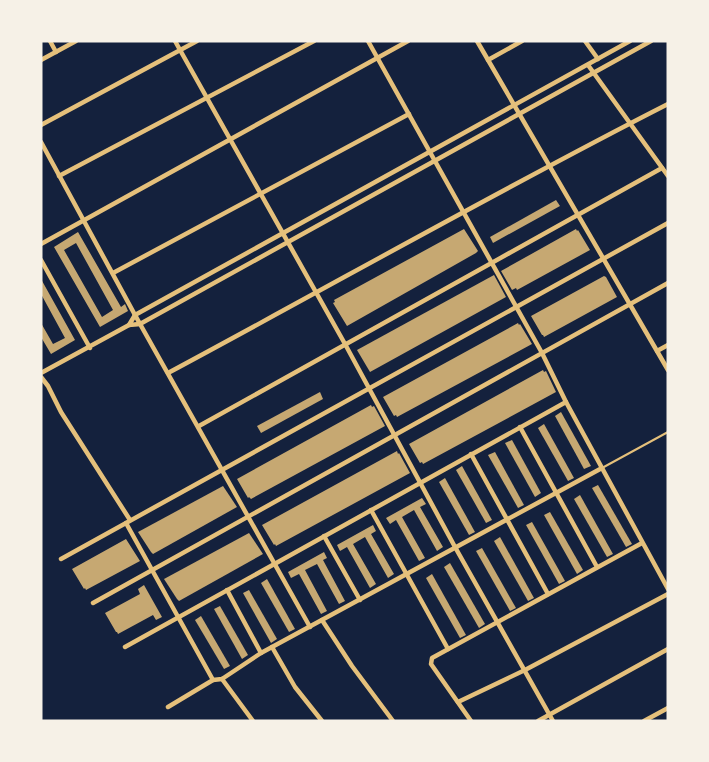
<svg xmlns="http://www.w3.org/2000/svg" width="709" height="762" font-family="Poppins,sans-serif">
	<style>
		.building { fill: #c6a872; fill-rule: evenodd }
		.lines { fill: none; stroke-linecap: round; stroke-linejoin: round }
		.service { stroke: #e5c07b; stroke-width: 2 }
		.minor { stroke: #e5c07b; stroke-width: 4.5 }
	</style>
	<rect width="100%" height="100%" fill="#14213d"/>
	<g class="building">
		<path d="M556 200 560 206 493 243 490 237Z"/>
		<path d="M464 229 478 251 476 253 347 326 333 303 335 302 334 300Z"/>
		<path d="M576 229 577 231 578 230 590 250 517 290 516 288 512 290 501 271Z"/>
		<path d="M78 232 121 307 125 304 128 311 100 327 54 247ZM76 243 113 310 102 317 64 250Z"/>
		<path d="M494 275 506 297 370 372 357 350Z"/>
		<path d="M604 276 606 277 617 297 544 337 543 335H542L531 316Z"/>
		<path d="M41 279 75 340 51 354 41 337V323L53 344 65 338 41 294Z"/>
		<path d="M518 323 519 325 520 324 532 344 397 417 396 415 394 416 383 397Z"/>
		<path d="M543 370 544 372 546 371 556 392 423 464 422 462 420 463 409 444Z"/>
		<path d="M320 392 323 399 261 433 257 426Z"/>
		<path d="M371 405 372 407 374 406 385 426 251 499 249 497 248 498 237 479Z"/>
		<path d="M561 412 591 466 584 469 555 416Z"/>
		<path d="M544 424 574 478 568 481 538 428Z"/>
		<path d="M512 440 541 493 535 497 505 443Z"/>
		<path d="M397 451 398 454 399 453 410 473 276 546 275 544 274 545 262 525Z"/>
		<path d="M495 452 524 505 518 508 488 455Z"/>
		<path d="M462 466 492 520 486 523 456 470Z"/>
		<path d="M445 478 475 532 469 535 439 482Z"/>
		<path d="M598 485 632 544 626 547 592 488Z"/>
		<path d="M223 486 237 507 153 554 151 552 138 532Z"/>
		<path d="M580 495 613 554 607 557 574 499Z"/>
		<path d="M422 498 426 504 420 507 443 547 437 551 414 510 402 517 425 558 419 561 396 520 390 524 386 518Z"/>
		<path d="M550 512 583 570 577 574 544 515Z"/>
		<path d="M532 522 565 581 559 584 526 525Z"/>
		<path d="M373 525 376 531 371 534 394 574 388 578 365 537 353 544 376 584 370 588 347 547 340 551 337 545Z"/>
		<path d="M249 533 263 554 179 601 177 599 164 579Z"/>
		<path d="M500 537 534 598 528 601 494 541Z"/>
		<path d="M126 539 140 561 86 590 85 588 84 589 72 569Z"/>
		<path d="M482 548 516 608 510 611 476 551Z"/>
		<path d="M324 552 327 558 323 560 345 601 339 604 317 564 305 570 327 611 321 614 299 574 291 578 288 572Z"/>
		<path d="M450 563 485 624 479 628 444 567Z"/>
		<path d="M432 574 466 635 460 638 426 578Z"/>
		<path d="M267 579 295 629 289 632 261 583Z"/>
		<path d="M144 585 162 617 156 620 153 615 118 634 117 632H116L105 613 140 594 138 589Z"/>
		<path d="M249 590 277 639 271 643 243 593Z"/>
		<path d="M220 606 248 655 242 659 214 609Z"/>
		<path d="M201 616 230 666 224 669 195 620Z"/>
	</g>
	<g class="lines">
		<path class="service" d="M602 468 668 432"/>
		<g class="minor">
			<path d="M50 41 56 52"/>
			<path d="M175 41 345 344 455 547 553 721"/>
			<path d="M368 41 542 353 566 402 668 589"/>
			<path d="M477 41 668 370"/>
			<path d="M585 41 598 59"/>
			<path d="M41 60 76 41"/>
			<path d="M488 60 522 41"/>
			<path d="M588 65 668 176"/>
			<path d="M41 125 197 41"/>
			<path d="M41 142 135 315 310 627"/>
			<path d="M59 176 314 41"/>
			<path d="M41 244 408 41"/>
			<path d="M41 260 90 348"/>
			<path d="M113 273 409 114"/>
			<path d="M135 315 630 41"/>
			<path d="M129 325 140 324 651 41"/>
			<path d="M657 351 668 345"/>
			<path d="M41 373 129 325 135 315"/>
			<path d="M168 373C334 284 499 190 668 104"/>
			<path d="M41 377 48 386 61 412 130 520"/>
			<path d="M199 426 662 168"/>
			<path d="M520 427 597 567"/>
			<path d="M471 454 548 594"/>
			<path d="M371 510 448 649"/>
			<path d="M126 523 213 680"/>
			<path d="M324 536 360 600"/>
			<path d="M61 559 668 223"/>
			<path d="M227 590 261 653"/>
			<path d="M93 603 668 283"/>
			<path d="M322 620 352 666 393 721"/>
			<path d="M125 647 566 402"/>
			<path d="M272 647 295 687 322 721"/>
			<path d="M222 679 253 721"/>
			<path d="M458 702 525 670 668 594"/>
			<path d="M168 707 213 680 222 679 261 653 602 468"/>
			<path d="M471 721 431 664 432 658 642 543"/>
			<path d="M538 721 668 649"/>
			<path d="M644 721 668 708"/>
		</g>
	</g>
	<rect width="709" height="762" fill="none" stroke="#f6f1e7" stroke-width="85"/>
</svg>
